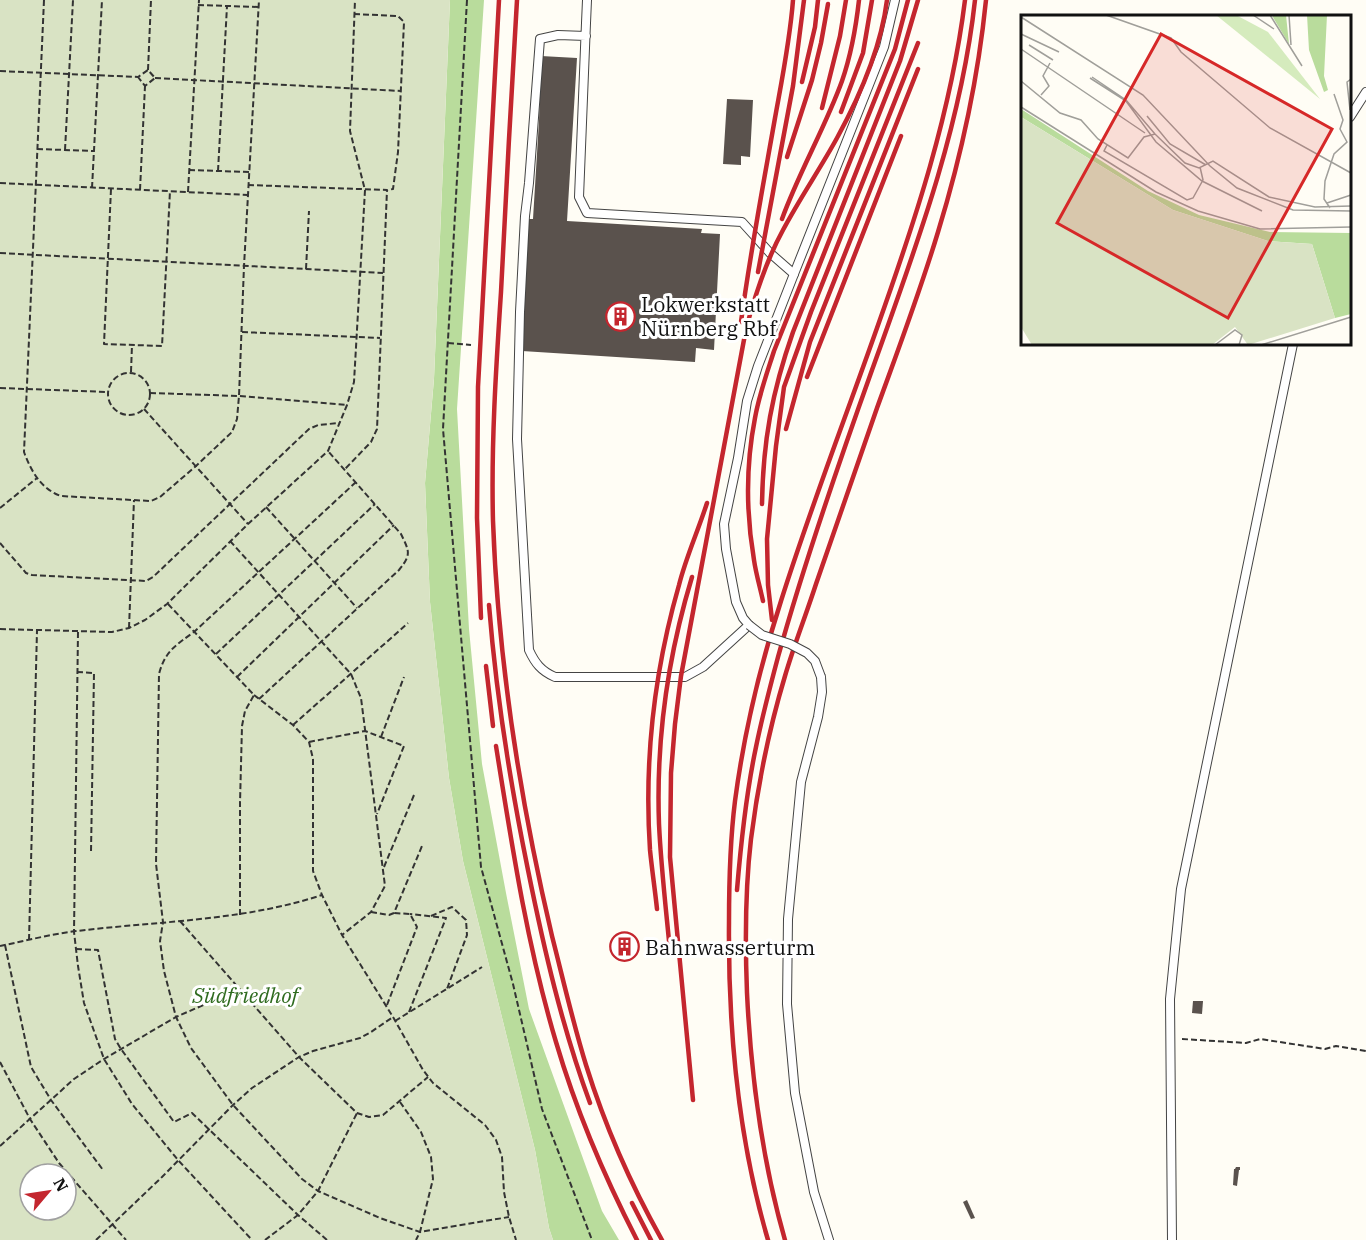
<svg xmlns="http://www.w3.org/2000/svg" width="1366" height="1240" font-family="'IBM Plex Serif',serif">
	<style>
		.forest { fill: #b9dc9c }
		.cemetery { fill: #d9e3c4; fill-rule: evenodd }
		.building { fill: #5a524d }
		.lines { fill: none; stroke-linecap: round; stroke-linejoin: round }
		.lane-casing { stroke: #444; stroke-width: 10 }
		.path { stroke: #333; stroke-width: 2; stroke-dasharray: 6 3; stroke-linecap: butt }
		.lane { stroke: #fff; stroke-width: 8 }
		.rail { stroke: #c4262e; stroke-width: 4.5 }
		.lane-bridge-casing { stroke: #444; stroke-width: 10; stroke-linecap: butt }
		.lane-bridge { stroke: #fff; stroke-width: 8 }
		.labels { text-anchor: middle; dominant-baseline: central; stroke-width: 6; stroke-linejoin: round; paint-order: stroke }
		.poi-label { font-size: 21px; fill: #111; stroke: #fff; text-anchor: start }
		.park-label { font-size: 21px; font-style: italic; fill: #2f6b1f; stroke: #fff }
		.inset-road { fill: none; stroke: #a09f9a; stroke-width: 1.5 }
		.view { fill: #d62828; fill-opacity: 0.15; stroke: #d62828; stroke-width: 3 }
		.inset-edge { fill: none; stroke: #111; stroke-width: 3 }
	</style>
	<rect width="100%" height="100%" fill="#fffdf5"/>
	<path class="forest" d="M450 0H484L457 409 469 629 482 764 506 893 529 1009 602 1211 619 1240H553L549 1228 535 1150 463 861 449 778 430 602 425 483 434 379Z"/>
	<path class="cemetery" d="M0 0H450L434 378 425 483 430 602 449 778 463 861 535 1150 549 1228 553 1240H0ZM30 1174H66V1210H30Z"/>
	<g class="building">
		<path d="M541 56 577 58 567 221 702 229 701 233 720 234 714 350 696 348 695 362 522 351 529 219H533L539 121Z"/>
		<path d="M727 99 753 100 750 157 741 156V165L723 164Z"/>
		<circle cx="624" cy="947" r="14"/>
		<path d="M1193 1001H1203L1202 1014 1192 1013Z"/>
		<path d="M1236 1167H1240V1170H1239L1237 1186 1233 1185 1234 1169H1235Z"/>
		<path d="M967 1200 975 1218 971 1219 963 1202Z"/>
	</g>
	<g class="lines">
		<defs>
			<g id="lane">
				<path d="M586 36 558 35 540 39 529 183 525 216 520 312 517 439 529 650C535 663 541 671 555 677H685L703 667 749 625 743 618 736 602 726 549 724 524 738 458 747 401 758 366 794 274 770 253 742 222 587 213 579 197 586 23 587 0"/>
				<path d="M1350 117 1366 92"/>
				<path d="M794 274 884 47 895 0"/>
				<path d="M821 677 822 692 818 717 801 782 788 919 787 1004 795 1093 814 1192 829 1240"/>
				<path d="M1172 1240 1170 999 1181 889 1293 344"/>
			</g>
		</defs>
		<use href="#lane" class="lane-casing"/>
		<g class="path">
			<path d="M44 0 24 452C31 471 41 489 61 496L151 501 160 497 196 466 232 432 237 419 239 396 244 266 259 0"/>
			<path d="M467 0 443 429 481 867 513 984 542 1109 592 1240"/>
			<path d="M198 5 258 7"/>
			<path d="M354 14 398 16 404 22 398 152 393 189 388 190"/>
			<path d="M148 70 151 0"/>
			<path d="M0 71 138 77 148 70 155 78 145 86 138 77"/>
			<path d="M155 78 401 91"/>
			<path d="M37 149 94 151"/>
			<path d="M65 150 73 0"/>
			<path d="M189 170 249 172"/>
			<path d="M218 171 227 6"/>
			<path d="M0 183 248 195"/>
			<path d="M248 185 387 190 377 429 371 442 345 469"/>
			<path d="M92 188 102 0"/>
			<path d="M111 189 104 344 162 346 170 191"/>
			<path d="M140 190 145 86"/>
			<path d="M188 192 199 0"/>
			<path d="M0 253 383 273"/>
			<path d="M306 269 309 211"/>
			<path d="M242 332 380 338"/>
			<path d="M448 343 471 345"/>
			<path d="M131 372 132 345"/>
			<circle cx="129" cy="394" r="21"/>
			<path d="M0 388 108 392"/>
			<path d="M150 393 239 396 347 405"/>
			<path d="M144 409 248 524"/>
			<path d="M356 482 194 632C176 645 165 651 159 674L156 864 163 922 160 941 164 971 176 1017 191 1048 233 1105 302 1179 318 1191 380 1218 420 1232 509 1217"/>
			<path d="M266 507 357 608"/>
			<path d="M0 508 37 478"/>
			<path d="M230 541 351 674 361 698 385 886 371 912 342 935"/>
			<path d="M0 543 26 573 32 575 146 581 153 577 309 429 318 425 339 423"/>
			<path d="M168 604 254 695 245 711 242 726 240 803V915"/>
			<path d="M129 628 134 500"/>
			<path d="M0 629 112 632 129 628 145 620 167 604 248 524 328 451 347 405 354 382 365 190 350 131 355 0"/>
			<path d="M78 632 74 932 78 966 84 1003 104 1059 132 1104 178 1160 252 1240"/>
			<path d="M216 654 375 504"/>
			<path d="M77 672 94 673 91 852"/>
			<path d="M237 677 394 525"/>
			<path d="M254 695 293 725 309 742 313 759V871L322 895 342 935 393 1017 423 1070 433 1083 485 1125 496 1140 502 1157 504 1192 509 1217 516 1240"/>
			<path d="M259 699 399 570C412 554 409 551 401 534L328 451"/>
			<path d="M293 725 408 623"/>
			<path d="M381 737 404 677"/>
			<path d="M309 742 365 731 404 746 377 814"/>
			<path d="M384 867 414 795"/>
			<path d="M371 912 389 915 394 913 422 846"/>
			<path d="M431 916 452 907 466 920 467 935 447 989"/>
			<path d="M180 921 299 1057 357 1113 369 1117 383 1115 428 1077"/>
			<path d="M29 940 37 631"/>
			<path d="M5 945 31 1067 51 1100 103 1170"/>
			<path d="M0 946C25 941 51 934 77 931 159 921 243 921 322 895"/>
			<path d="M76 949 98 950 115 1039 121 1049 174 1122 192 1113 298 1215 327 1240"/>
			<path d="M387 1005 417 927 410 914 394 913"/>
			<path d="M409 1012 446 918 410 914"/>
			<path d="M395 1021 482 967"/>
			<path d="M1182 1039 1246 1043 1260 1039 1325 1049 1336 1046 1366 1051"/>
			<path d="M0 1062 30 1119 59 1163 126 1240"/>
			<path d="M400 1102 421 1132 431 1157 433 1179 420 1232 416 1240"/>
			<path d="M0 1146 74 1079 104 1059 176 1017 240 989"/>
			<path d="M96 1240 162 1177 233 1105 252 1088 299 1057 313 1051 360 1038 371 1032 393 1017"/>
			<path d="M265 1240 298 1215 318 1191 357 1113"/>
		</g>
		<use href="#lane" class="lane"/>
		<g class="rail">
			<path d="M517 0C511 97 506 195 501 292 496 368 491 445 493 521 498 661 520 800 552 936 563 979 573 1023 586 1065 605 1126 631 1185 662 1240"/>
			<path d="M802 82 815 27 818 0"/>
			<path d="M822 108 840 36 846 0"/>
			<path d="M841 112 863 53 872 0"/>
			<path d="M787 157 812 80 821 43 828 4"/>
			<path d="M782 219C799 172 825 128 842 81 851 55 856 27 859 0"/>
			<path d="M758 272 793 86 804 0"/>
			<path d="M741 322C750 254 763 186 775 118 782 79 790 40 793 0"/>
			<path d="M807 377 901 136"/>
			<path d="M786 429 810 342 918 69"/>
			<path d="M762 504C763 441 772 392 793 332L900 61 918 0"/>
			<path d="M763 601C760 587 756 574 754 560 746 513 746 464 755 418 759 395 767 373 774 351L895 49 908 0"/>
			<path d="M489 605C496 694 510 782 528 870 544 949 562 1027 590 1103"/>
			<path d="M481 618 477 518 478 387 499 0"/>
			<path d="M772 620 768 585 767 539 776 446 784 387 811 312 918 43"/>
			<path d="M486 666 493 726"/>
			<path d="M496 746C512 846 527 945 556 1042 576 1110 604 1176 637 1240"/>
			<path d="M737 890C741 842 746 794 756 747 762 717 770 687 778 657 805 560 838 465 872 370 915 250 961 128 975 0"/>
			<path d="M657 909C655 890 652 870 650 850 644 760 654 672 679 585 686 557 698 531 707 503"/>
			<path d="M670 951C666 909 661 867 659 824 656 741 668 656 692 577"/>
			<path d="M693 1100 670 857 671 773 675 724 681 676 746 329C755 295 766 261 783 230 800 198 820 169 837 138 860 96 881 48 887 0"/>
			<path d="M632 1203 651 1240"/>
			<path d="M768 1240C738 1138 728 1029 729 922 729 882 730 841 735 801 744 733 760 666 781 601 810 509 845 419 877 328 915 221 951 113 965 0"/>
			<path d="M785 1240C762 1160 751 1076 747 993 745 942 745 890 751 839 758 784 769 729 785 676 794 645 806 615 816 584 836 526 856 467 877 408 898 350 920 292 938 232 961 157 978 79 986 0"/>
		</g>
		<defs>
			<path id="lane-bridge" d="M749 625 762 635 790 644 807 653 815 661 821 677"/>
		</defs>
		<use href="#lane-bridge" class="lane-bridge-casing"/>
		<use href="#lane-bridge" class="lane-bridge"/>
	</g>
	<defs>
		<symbol id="building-ring" viewBox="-11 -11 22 22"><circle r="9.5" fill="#fff" stroke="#c4262e" stroke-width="1.5"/><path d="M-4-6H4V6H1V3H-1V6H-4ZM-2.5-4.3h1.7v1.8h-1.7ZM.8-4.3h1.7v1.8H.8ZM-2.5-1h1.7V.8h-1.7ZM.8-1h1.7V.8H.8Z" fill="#c4262e"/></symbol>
	</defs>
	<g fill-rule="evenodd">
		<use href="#building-ring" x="604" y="300" width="33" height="33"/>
		<use href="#building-ring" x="608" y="930" width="33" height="33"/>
	</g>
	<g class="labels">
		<g class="poi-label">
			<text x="641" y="304">Lokwerkstatt<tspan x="641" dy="24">Nürnberg Rbf</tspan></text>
			<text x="645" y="947">Bahnwasserturm</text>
		</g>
		<g class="park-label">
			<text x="245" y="995">Südfriedhof</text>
		</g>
	</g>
	<g transform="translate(1021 15)">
		<rect width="330" height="330" fill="#fffdf5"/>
		<path d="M195 0H215L247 17 299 84Z" fill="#d5ebbd"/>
		<path d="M251 0H265L268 29 253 4ZM286 0H306L303 61 307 75 303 77 288 35ZM0 94 127 176 178 200 249 217 330 218V299L314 303 291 229 247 226 152 195 0 102Z" fill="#b9dc9c"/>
		<path d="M0 102 152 195 247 226 291 229 314 303 227 330 214 312 191 330H11L0 312Z" fill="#d9e3c4"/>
		<path class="inset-road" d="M85 0 150 23 160 37 249 113 330 158M232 0 253 14M249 0 281 51M268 0 270 30M0 2 122 80 189 151 216 173 272 195 330 196M0 19 38 37M8 30 32 45M0 34 124 118M71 62 105 85 134 119M69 63 105 86 135 127 181 166 241 196M0 66 39 98 60 105 77 124 107 143 123 122 134 119 164 148 178 153 192 146 248 182 294 192 330 191M20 80 28 71 22 61 29 48M0 92 135 177 177 196 239 214 330 212M329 95 326 67 330 64M126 101 149 129 185 150M86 130 83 136 166 185 172 183 182 165 179 152M306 188 330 180M309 193 303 184 304 166 313 139 326 127 319 114 322 105 313 79M194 330 214 315 221 320 218 330M240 330 330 302"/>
		<path class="view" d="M140 19 311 114 207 303 36 208Z"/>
		<rect width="330" height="330" class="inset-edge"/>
	</g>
	<g transform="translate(48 1192) rotate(61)"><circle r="28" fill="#ffffff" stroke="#a0a0a0" stroke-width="1.5"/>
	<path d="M0-4.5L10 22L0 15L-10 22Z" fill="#c4262e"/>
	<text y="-9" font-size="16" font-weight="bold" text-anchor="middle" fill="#111111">N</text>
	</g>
</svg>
